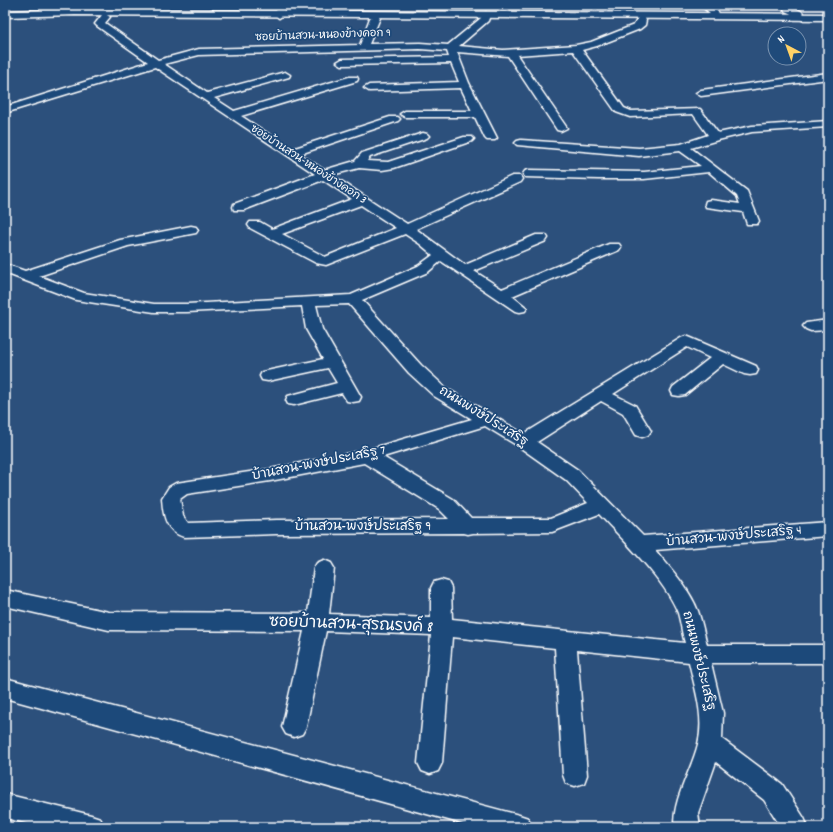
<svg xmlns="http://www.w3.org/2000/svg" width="833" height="832" font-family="Dekko,'Playpen Sans Thai',sans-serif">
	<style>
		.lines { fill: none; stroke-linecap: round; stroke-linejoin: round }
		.minor-casing { stroke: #fff; stroke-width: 3 }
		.major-casing { stroke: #fff; stroke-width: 3 }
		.minor { fill: #1f4a7a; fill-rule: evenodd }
		.major { fill: #1f4a7a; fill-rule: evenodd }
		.labels { text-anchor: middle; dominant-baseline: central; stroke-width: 3.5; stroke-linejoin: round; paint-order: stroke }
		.far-street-label { font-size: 11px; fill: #fff; stroke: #1f4a7a }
		.street-label { font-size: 13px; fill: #fff; stroke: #1f4a7a }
		.near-street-label { font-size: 16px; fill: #fff; stroke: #1f4a7a }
	</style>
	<rect width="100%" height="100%" fill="#2c507c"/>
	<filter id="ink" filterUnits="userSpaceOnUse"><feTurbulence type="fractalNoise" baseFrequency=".025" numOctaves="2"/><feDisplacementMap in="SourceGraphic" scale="8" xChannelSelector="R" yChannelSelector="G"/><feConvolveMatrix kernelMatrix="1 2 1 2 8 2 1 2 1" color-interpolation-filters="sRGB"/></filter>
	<g filter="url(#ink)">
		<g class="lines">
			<defs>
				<g id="minor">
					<path d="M77 5H86L78 14H72L71 12Z"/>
					<path d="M118 5H127L118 15H112L111 13Z"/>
					<path d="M278 5H286L283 15 279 18 275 15Z"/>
					<path d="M323 5H331L330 16H324Z"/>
					<path d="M700 5H711L719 13 716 18H710L709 16 710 13Z"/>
					<path d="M783 5H791L792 7 801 11 807 17 802 20C797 18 791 13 785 11Z"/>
					<path d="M486 12 490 15 488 21 459 46 503 50 576 45 591 42 634 25 638 18H644L646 20 645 25 640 29 597 46 582 50 624 108 631 111 700 109 718 133 752 126 828 121V127L752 132 718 140 691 148 747 191 759 221 757 224H747L743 212 706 207 705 204 706 201 711 200 740 204 737 196 709 172 644 179H598L525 177 523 174 525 171 529 170 644 172 701 166 680 151 639 156 517 145 515 143 517 141 521 140 639 148 681 144 708 135 693 114 630 117 616 112 573 51 517 55 567 128 561 131 557 130 508 56 457 52 469 83 497 138 495 140H487L485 138 475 117H405L400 114 405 111H472L461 88 369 91 364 88 369 85 459 82 451 63 342 65 337 62 342 59 449 57 447 51 420 49 199 55 164 64 207 93 285 72 290 75 289 77 214 98 234 111 349 77H357L358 79 357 81 241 116 292 149 390 117H398L400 119 398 121 300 154 324 170 355 161 362 153 423 133 427 134 429 136 427 138 370 157 367 161 388 162 464 137H472L474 139 472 141 394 168 382 170 359 168 332 175 407 224 512 176H520L522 179 520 182 416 229 465 265 536 235H546L548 238 546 241 474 271 502 289 609 244H619L621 247 619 250 512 296 527 308 525 311 520 312 515 311 441 261 428 272 362 300 421 365 446 388 524 434 681 338 686 336 691 338 756 366 758 370 756 374 750 375 744 374 723 364 685 395 679 396 673 395 671 391 673 387 710 358 687 347 613 394 635 405 651 431 648 435 642 437 636 435 623 413 601 401 537 442 578 470 643 536 828 522V536L655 550C671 569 689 588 698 611 702 622 704 634 707 645H828V663H711L723 713 722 739 782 784 804 818 808 827H781L764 800 716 762 698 813 700 827H674C673 798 691 772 698 744 705 717 695 689 689 662L577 650 587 775 584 783 575 786 566 783 563 775 555 648 452 637 442 763 438 771 430 774 422 771 418 763 431 635 326 631 306 727 302 734 294 737 286 734 282 727 304 631 109 630 5 606V590L109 612 308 613 314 568 317 563 324 560 331 563 334 568 329 614 431 618V588L434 582 441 580 448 582 451 588 452 619 685 643C682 634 681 623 678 613 666 581 623 540 599 514L552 532 473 533 468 534 464 533 276 534 184 537C166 532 163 515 162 498L169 487 176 483 270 469 366 450 472 419 434 396 409 373 349 304 316 305 322 329 361 397 359 401 353 402 347 401 342 393 294 405 288 404 286 400 288 396 337 383 328 368 268 381 262 380 260 376 262 372 323 359 306 329 302 306 187 312H154L76 300 5 273V264L25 271 120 240 191 226 196 227 198 230 196 233 128 246 39 276 84 293 154 304H187L351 295 418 266 433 255 420 244 405 234 326 265 316 263 250 228 248 225 250 222H260L272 229 352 199 323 180 244 210H234L233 207 234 204 315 174 155 67 5 113V107L148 62 97 26 95 24 102 15 105 14 110 17 105 23 158 60 199 49 360 45 370 18 375 15 380 18 369 44 420 43 448 45 481 18 483 13ZM361 205 396 228 325 257 282 234ZM485 426 518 446 566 480 588 503 551 518H471L453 499 383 457ZM364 463 439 509 449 519 276 520 188 523 183 516 180 499 187 494 270 481Z"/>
					<path d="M828 73V79L701 96 696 93 701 90Z"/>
					<path d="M828 320V330L811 331 806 329 803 326 806 323Z"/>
					<path d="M5 678 519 815 528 818 532 827H474L5 698Z"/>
					<path d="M5 794 91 815 100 818 104 827H42L5 818Z"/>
				</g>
				<path id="major" d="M75 9 828 14V20L75 15 5 17V11Z"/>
			</defs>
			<use href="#minor" class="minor-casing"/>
			<use href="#major" class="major-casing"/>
			<use href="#minor" class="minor"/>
			<use href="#major" class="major"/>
		</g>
	</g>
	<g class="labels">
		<g class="far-street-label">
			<text transform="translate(323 36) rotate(-2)">ซอยบ้านสวน-หนองข้างคอก 9</text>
			<text transform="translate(308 165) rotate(33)">ซอยบ้านสวน-หนองข้างคอก 3</text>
		</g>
		<g class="street-label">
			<text transform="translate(483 417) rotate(32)">ถนนพงษ์ประเสริฐ</text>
			<text transform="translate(319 464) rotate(-11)">บ้านสวน-พงษ์ประเสริฐ 7</text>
			<text x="363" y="527">บ้านสวน-พงษ์ประเสริฐ 9</text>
			<text transform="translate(734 537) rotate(-5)">บ้านสวน-พงษ์ประเสริฐ 4</text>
			<text transform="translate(698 661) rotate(76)">ถนนพงษ์ประเสริฐ</text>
		</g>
		<g class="near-street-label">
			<text transform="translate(351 625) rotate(2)">ซอยบ้านสวน-สุรณรงค์ 8</text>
		</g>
	</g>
	<rect width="833" height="832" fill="none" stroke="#1f4a7a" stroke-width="20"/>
	<rect x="10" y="10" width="813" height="812" fill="none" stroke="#fff" stroke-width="1.5" filter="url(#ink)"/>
	<g transform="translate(787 46) rotate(319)"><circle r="19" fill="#1f4a7a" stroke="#7992af"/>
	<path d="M0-3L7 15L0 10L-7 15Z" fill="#ffd166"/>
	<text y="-6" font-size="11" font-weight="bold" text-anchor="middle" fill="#ffffff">N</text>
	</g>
</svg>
